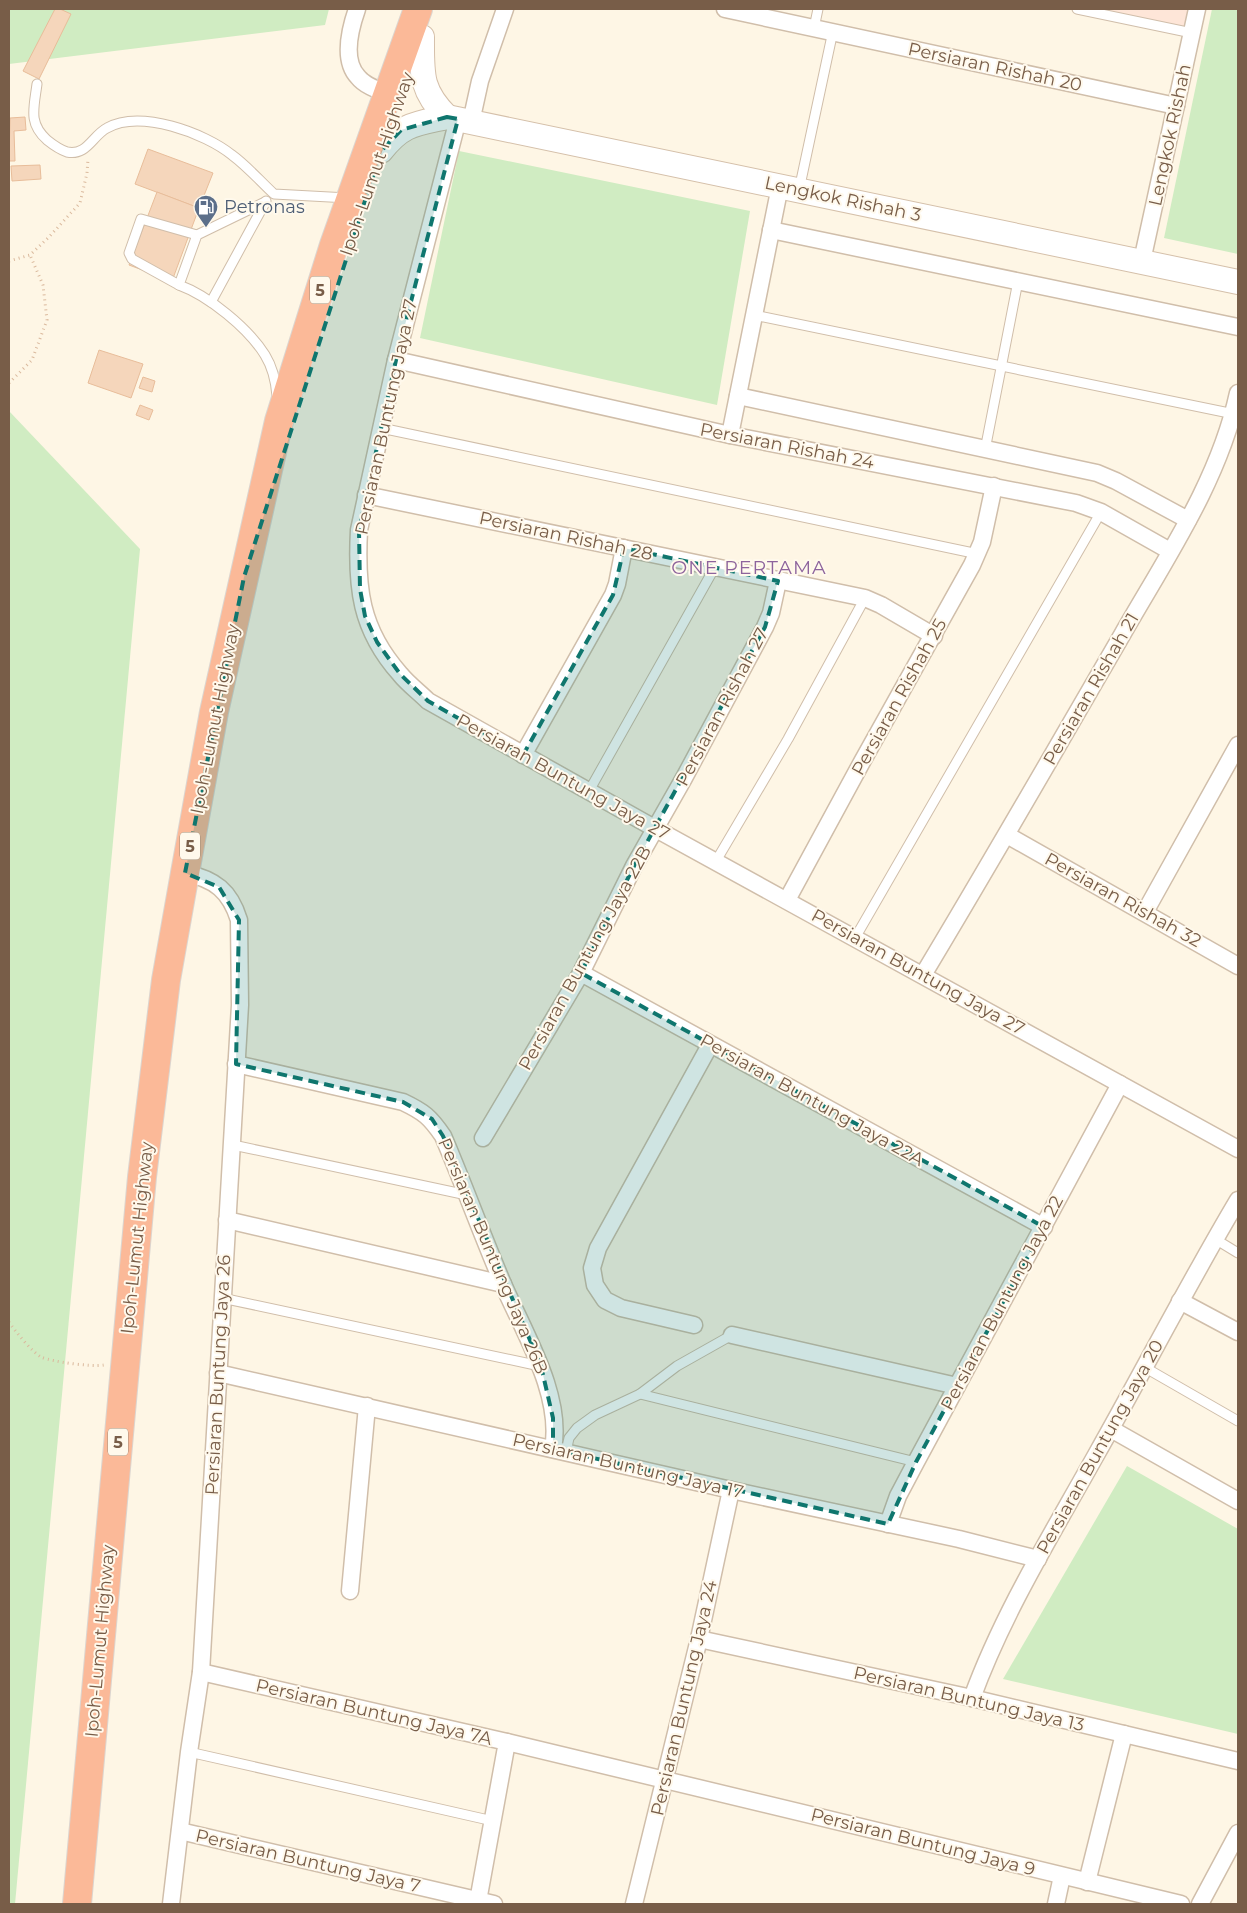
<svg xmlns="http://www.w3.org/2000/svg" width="1247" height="1913" font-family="Montserrat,sans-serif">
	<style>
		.commercial { fill: #fee6d8 }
		.green { fill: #d0ecc2 }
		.building { fill: #f5d6bb; stroke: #e8bd9a }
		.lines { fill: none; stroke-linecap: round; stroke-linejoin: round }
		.lane-casing { stroke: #d0beaa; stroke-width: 11 }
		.street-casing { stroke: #d0beaa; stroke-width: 19 }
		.secondary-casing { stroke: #d5c0aa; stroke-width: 26 }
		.highway-casing { stroke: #dcd5cf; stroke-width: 30 }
		.path { stroke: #dab99d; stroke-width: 3; stroke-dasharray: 1 4; stroke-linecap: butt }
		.lane { stroke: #fff; stroke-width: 9 }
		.street { stroke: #fff; stroke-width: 16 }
		.secondary { stroke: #fff; stroke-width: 24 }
		.highway { stroke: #fbb998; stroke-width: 28 }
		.marked { fill: #0f766e; fill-opacity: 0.2; stroke: #0f766e; stroke-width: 4; stroke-dasharray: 10 6; stroke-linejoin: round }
		.labels { text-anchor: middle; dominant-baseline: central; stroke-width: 4; stroke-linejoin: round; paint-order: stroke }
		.shield { fill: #fff9ec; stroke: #a08c79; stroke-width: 1 }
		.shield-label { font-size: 16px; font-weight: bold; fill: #785d48 }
		.street-label { font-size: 18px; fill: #785d48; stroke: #fff9ec }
		.service-label { font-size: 18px; fill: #4e5e75; stroke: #fff9ec; text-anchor: start }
		.neighbourhood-label { font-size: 19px; letter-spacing: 1px; fill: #8d639c; stroke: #fff9ec }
	</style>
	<rect width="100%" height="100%" fill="#fef6e5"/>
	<path class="commercial" d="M1086 9H1193L1189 30Z"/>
	<g class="green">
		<path d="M9 9H329L325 25 9 64Z"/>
		<path d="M1212 9H1238V254L1164 238Z"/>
		<path d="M459 151 750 211 717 405 420 338Z"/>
		<path d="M9 411 140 549 15 1904H9Z"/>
		<path d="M1127 1466 1238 1529V1734L1003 1679Z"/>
	</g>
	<g class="building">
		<path d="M55 9H60L71 14 39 79 23 71Z"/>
		<path d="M25 117 26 130 14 131 15 161H9L10 118Z"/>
		<path d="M148 149 213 173 199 208 135 184Z"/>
		<path d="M40 165 41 179 12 181 11 166Z"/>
		<path d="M157 192 199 208 172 281 129 265Z"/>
		<path d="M99 350 143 364 131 398 88 383Z"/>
		<path d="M143 377 155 381 152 392 139 388Z"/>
		<path d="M140 405 153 410 149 420 136 415Z"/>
	</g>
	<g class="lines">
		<defs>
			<g id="lane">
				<path d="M1077 9 1192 33"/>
				<path d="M814 28 818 9"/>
				<path d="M37 84C34 108 28 123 47 140 52 144 61 150 67 152 87 156 92 136 107 128 140 109 205 133 232 155 247 166 260 181 274 194L348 198"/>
				<path d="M799 190 833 31"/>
				<path d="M265 202 197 235 179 285C209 296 248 328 265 355 273 368 276 382 277 396"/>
				<path d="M179 285 132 259 129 253 141 219 197 235"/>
				<path d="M211 302 266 201"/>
				<path d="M754 315 1234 414"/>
				<path d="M381 428 978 554"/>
				<path d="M985 450 1018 281"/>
				<path d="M589 791 715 567"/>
				<path d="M716 861 788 739 865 598"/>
				<path d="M855 938 1101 512"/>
				<path d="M233 1145 467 1195"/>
				<path d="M1215 1239 1238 1253"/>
				<path d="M222 1298 540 1366"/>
				<path d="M1144 1367 1238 1421"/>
				<path d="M640 1394 916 1462"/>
				<path d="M566 1452 569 1438 577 1428 595 1415 640 1394 677 1366 732 1335"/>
				<path d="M189 1752 493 1821"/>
			</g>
			<g id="street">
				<path d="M357 9C350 29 342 60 358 77 365 86 378 90 389 94"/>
				<path d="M725 9 1176 106"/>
				<path d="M458 119 396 360 359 530C356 587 360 629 400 674 408 684 419 692 428 701L656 829 1238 1149"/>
				<path d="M471 122 480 81 505 9"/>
				<path d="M771 230 1238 327"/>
				<path d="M1142 261 1197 9"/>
				<path d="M396 360 730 435 1076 503 1101 512 1170 551"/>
				<path d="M738 396 1097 473 1116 481 1188 520"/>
				<path d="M730 435 780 186"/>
				<path d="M366 495 865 598 881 605 934 636"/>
				<path d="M523 755 613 595 617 584 624 548"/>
				<path d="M1007 835 1238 966"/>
				<path d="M787 900 863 760 972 565 982 542 994 486"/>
				<path d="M1145 912 1238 745"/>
				<path d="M581 973 1044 1227"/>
				<path d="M923 975C991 862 1056 749 1122 635 1166 558 1219 481 1238 393"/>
				<path d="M236 1064 403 1102C424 1112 430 1117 443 1136 464 1185 482 1235 503 1284 524 1333 563 1395 553 1449"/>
				<path d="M483 1138 581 973 634 866 684 778 765 627 771 613 778 581"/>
				<path d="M227 1220 503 1284"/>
				<path d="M1180 1301 1238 1332"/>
				<path d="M694 1325 621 1308 605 1300 595 1285 592 1268 598 1248 710 1045"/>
				<path d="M732 1335 957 1386"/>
				<path d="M218 1373 731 1490 959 1539 1038 1559"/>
				<path d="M1111 1429 1238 1501"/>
				<path d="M888 1524 898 1496 916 1462 1120 1084"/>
				<path d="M350 1591 367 1406"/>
				<path d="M699 1639 972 1698 1238 1761"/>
				<path d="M201 1672 507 1742 478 1901"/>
				<path d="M972 1698C1003 1613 1052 1534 1096 1455 1144 1370 1188 1284 1238 1200"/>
				<path d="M507 1742 1181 1904"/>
				<path d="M180 1831 494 1904"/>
				<path d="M1087 1882 1124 1734"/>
				<path d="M171 1904 189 1752 201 1672 240 1005 239 920C230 891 215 879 185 873"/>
				<path d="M634 1904 699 1639 731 1490"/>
				<path d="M1056 1904 1062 1876"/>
				<path d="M1200 1904 1238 1833"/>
			</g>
			<g id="secondary">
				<path d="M422 37C422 74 420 90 447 117"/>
				<path d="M381 151C402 124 415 124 447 117L1238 282"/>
			</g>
			<path id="highway" d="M77 1904 142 1177 166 980 185 873 214 712 279 421 334 245 418 9"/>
		</defs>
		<use href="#lane" class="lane-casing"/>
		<use href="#street" class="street-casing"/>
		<use href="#secondary" class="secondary-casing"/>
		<use href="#highway" class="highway-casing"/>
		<g class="path">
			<path d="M9 261 30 255 49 237 80 203 87 173 88 159"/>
			<path d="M9 383 32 360 47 320 43 285 30 255"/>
			<path d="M9 1322C15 1331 32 1352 41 1357 53 1362 91 1367 104 1365"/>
		</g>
		<use href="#lane" class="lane"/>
		<use href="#street" class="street"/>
		<use href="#secondary" class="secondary"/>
		<use href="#highway" class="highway"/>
	</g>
	<path class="marked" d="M447 117 458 119 396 360 359 530 360 589 365 616 377 642 400 674 428 701 523 755 613 595 624 548 778 581 765 627 634 866 581 973 1044 1227 916 1462 888 1524 553 1449V1418L541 1366 443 1136 432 1119 403 1102 236 1064 239 920 219 887 185 873 244 577 381 151 401 130Z"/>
	<defs>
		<symbol id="fuel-pin" viewBox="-11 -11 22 30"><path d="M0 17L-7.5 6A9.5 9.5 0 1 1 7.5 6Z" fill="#5c6f8a" stroke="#fff9ec"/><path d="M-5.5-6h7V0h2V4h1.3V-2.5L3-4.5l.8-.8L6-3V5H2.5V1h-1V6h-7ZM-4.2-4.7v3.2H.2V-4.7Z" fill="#fff"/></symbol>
	</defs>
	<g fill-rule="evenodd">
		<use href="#fuel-pin" x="192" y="193" width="28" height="38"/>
	</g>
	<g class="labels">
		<g class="shield">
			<rect x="310" y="276.5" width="20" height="27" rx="4"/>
			<rect x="180" y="832.5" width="20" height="27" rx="4"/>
			<rect x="108" y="1428.5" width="20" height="27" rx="4"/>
		</g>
		<g class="shield-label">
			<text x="320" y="290">5</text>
			<text x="190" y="846">5</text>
			<text x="118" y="1442">5</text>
		</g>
		<g class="street-label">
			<text transform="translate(995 67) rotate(12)">Persiaran Rishah 20</text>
			<text transform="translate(1170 135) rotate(-78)">Lengkok Rishah</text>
			<text transform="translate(377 164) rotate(-71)">Ipoh-Lumut Highway</text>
			<text transform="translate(843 199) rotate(12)">Lengkok Rishah 3</text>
			<text transform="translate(386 417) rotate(-78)">Persiaran Buntung Jaya 27</text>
			<text transform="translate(787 446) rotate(11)">Persiaran Rishah 24</text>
			<text transform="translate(566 536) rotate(12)">Persiaran Rishah 28</text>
			<text transform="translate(1091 689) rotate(-60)">Persiaran Rishah 21</text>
			<text transform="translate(899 697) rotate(-61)">Persiaran Rishah 25</text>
			<text transform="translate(722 707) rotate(-62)">Persiaran Rishah 27</text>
			<text transform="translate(215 719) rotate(-79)">Ipoh-Lumut Highway</text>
			<text transform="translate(563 777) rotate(29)">Persiaran Buntung Jaya 27</text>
			<text transform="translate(1123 900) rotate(29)">Persiaran Rishah 32</text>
			<text transform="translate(585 958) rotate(-61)">Persiaran Buntung Jaya 22B</text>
			<text transform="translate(918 972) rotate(29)">Persiaran Buntung Jaya 27</text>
			<text transform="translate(812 1100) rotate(29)">Persiaran Buntung Jaya 22A</text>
			<text transform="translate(137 1238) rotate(-84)">Ipoh-Lumut Highway</text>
			<text transform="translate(493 1256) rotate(67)">Persiaran Buntung Jaya 26B</text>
			<text transform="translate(1002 1303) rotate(-62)">Persiaran Buntung Jaya 22</text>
			<text transform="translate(218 1375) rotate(-87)">Persiaran Buntung Jaya 26</text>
			<text transform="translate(1100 1447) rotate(-61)">Persiaran Buntung Jaya 20</text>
			<text transform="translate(628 1466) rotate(13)">Persiaran Buntung Jaya 17</text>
			<text transform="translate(100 1641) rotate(-85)">Ipoh-Lumut Highway</text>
			<text transform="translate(684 1698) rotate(-77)">Persiaran Buntung Jaya 24</text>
			<text transform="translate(969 1699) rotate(13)">Persiaran Buntung Jaya 13</text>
			<text transform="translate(374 1712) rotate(13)">Persiaran Buntung Jaya 7A</text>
			<text transform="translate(923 1842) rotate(14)">Persiaran Buntung Jaya 9</text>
			<text transform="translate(308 1861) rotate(13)">Persiaran Buntung Jaya 7</text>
		</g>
		<g class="service-label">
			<text x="224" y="207">Petronas</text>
		</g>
		<g class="neighbourhood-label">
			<text x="749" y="567">ONE PERTAMA</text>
		</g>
	</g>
	<rect width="1247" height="1913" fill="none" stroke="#785d48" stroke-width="20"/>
</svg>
